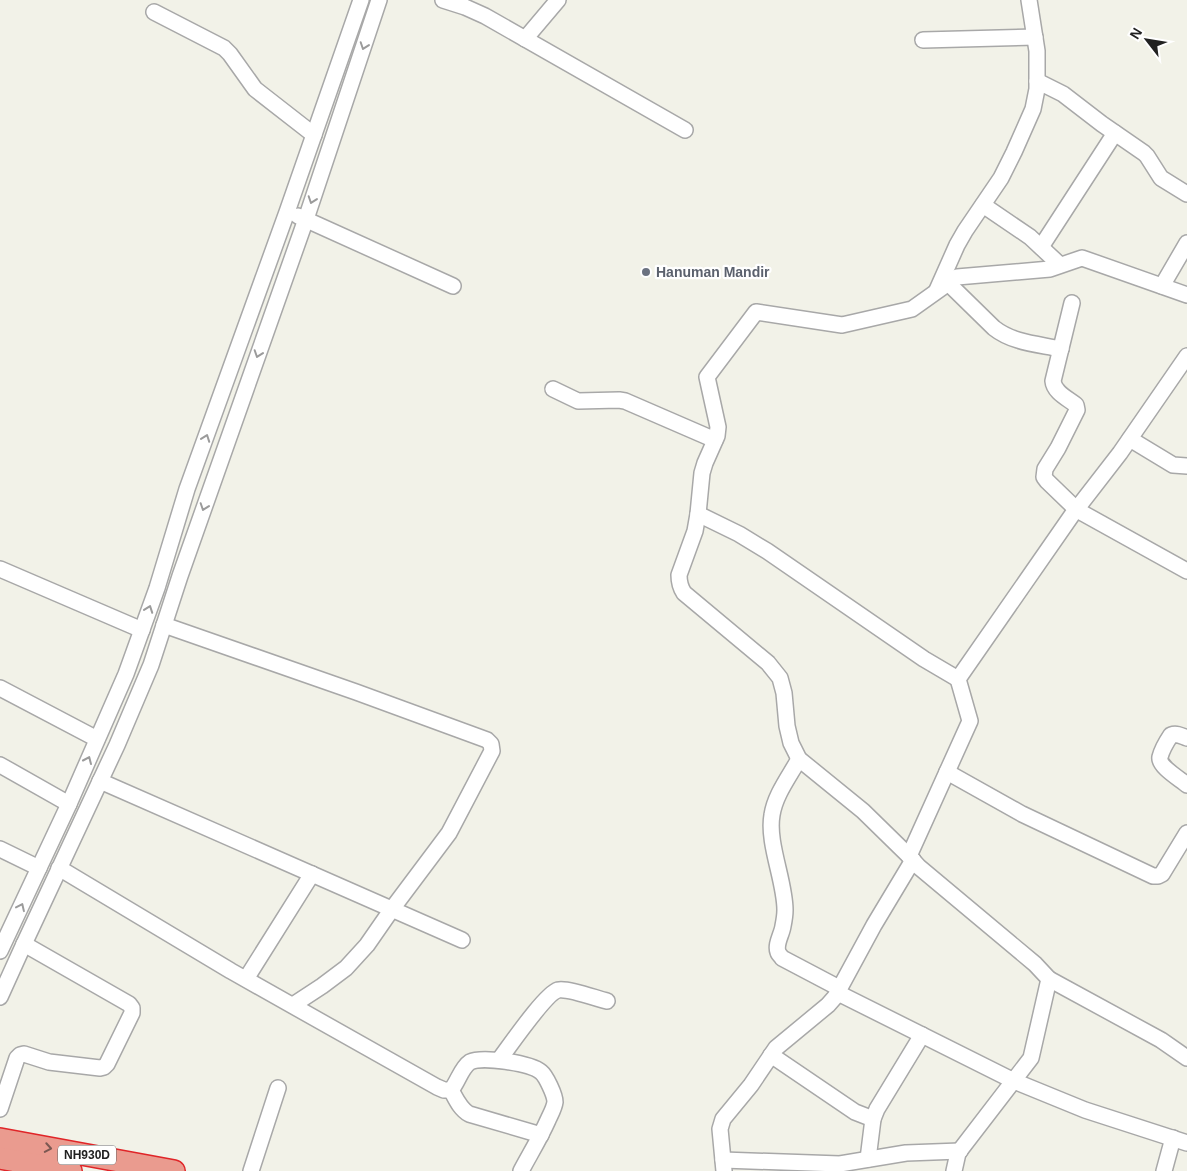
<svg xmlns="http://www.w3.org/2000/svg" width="1187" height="1171" font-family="Helvetica,sans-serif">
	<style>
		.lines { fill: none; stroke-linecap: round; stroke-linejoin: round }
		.minor-casing { stroke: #a8a8a8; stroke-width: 18 }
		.highway-casing { stroke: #e02528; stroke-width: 24 }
		.minor { stroke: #fff; stroke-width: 15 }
		.highway { stroke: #ea9b8f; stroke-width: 21 }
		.oneway { stroke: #9b9b9b }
		.oneway2 { stroke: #7b5852 }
		.worship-dot { fill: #6b7280; stroke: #fff; stroke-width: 2 }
		.labels { text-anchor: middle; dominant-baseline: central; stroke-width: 4.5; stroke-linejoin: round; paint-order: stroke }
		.shield { fill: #fff; stroke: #646464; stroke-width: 1 }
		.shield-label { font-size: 12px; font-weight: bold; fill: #212121 }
		.worship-label { font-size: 14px; font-weight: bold; fill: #5b616d; stroke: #fff; text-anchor: start }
	</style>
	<rect width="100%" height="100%" fill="#f2f2e8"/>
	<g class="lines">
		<defs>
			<g id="minor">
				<path d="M443 0 465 7 485 16 685 130"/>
				<path d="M154 12 224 48 230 54 255 89 314 135"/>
				<path d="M525 39 558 0"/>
				<path d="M923 40 1035 37"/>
				<path d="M1037 81 1063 94 1102 124 1144 153 1147 156 1161 178 1187 194"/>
				<path d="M983 205 1030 237 1060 265"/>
				<path d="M298 216 453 286"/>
				<path d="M1041 247 1115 133"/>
				<path d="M948 283 994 328C1013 343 1038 344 1061 349"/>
				<path d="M1162 286 1187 243"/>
				<path d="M937 290 957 245 965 231 1001 178 1014 152 1033 109 1037 89V51L1029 0"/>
				<path d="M1072 303 1053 381C1054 392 1067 398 1076 405L1077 410 1058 448 1045 469 1044 477 1047 481 1077 510 1187 571"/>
				<path d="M553 389 578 401 619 400 625 401 715 440"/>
				<path d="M1130 439 1173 465 1187 466"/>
				<path d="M698 514 739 534 767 551 924 659 958 679"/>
				<path d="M0 569 142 630"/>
				<path d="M164 625 356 692 487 740 491 744 492 751 449 833 392 909 367 945 346 968 322 986 293 1005"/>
				<path d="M0 688 97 739"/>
				<path d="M1187 738C1182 736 1177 733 1171 735 1167 741 1162 749 1160 757 1158 766 1180 779 1187 785"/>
				<path d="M799 759C789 777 775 795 772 815 767 843 785 881 785 910 785 915 784 921 783 926 782 934 775 944 778 952 778 954 781 956 782 958L839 988"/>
				<path d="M0 765 69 804"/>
				<path d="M947 772 1022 814 1153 876H1158L1162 874 1187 833"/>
				<path d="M100 781 462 940"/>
				<path d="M0 849 39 868"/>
				<path d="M909 856 863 811 799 759 791 743 787 726 784 693 780 678 768 663 684 593C680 587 679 582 679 575L695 531 698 514 702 473 705 463 717 436 718 427 707 377 756 312 842 325 912 309 957 277 1050 269 1082 258 1187 295"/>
				<path d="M59 868 231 971 437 1087 444 1090H451C458 1082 461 1068 470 1062 482 1056 530 1063 541 1072 546 1076 555 1095 555 1102 554 1109 550 1115 548 1120 540 1138 530 1154 521 1171"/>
				<path d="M0 951 69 804 126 674 157 588 187 489 287 212 361 0"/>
				<path d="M246 979 312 874"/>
				<path d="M1049 979 1161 1040 1187 1058"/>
				<path d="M838 993 1014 1081 1085 1110 1187 1143"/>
				<path d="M0 997 24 944 117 745 151 665 180 576 306 219 379 0"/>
				<path d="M771 1055 855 1112 873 1119"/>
				<path d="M499 1060C509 1047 545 994 558 990 568 988 595 998 607 1001"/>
				<path d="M451 1090C456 1099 460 1109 469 1114L541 1135"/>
				<path d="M0 1109 17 1058 20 1055 24 1054 49 1062 100 1068 104 1067 107 1064 132 1013V1008L129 1004 24 944"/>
				<path d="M868 1159 873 1119 877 1109 922 1035"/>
				<path d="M723 1160 840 1164 906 1153 960 1151"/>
				<path d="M251 1171 278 1088"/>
				<path d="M724 1171 720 1129 723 1119 751 1085 776 1048 828 1005 835 997 874 925 913 860"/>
				<path d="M954 1171 958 1153 1031 1058 1049 979 1035 964 919 867 909 856 970 721 958 679 1072 515 1120 453 1187 356"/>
				<path d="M1164 1171 1173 1138"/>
			</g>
			<g id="highway">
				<path d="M0 1139 174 1171"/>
				<path d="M0 1158 71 1171"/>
			</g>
		</defs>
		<use href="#minor" class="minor-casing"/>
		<use href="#highway" class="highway-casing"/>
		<use href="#minor" class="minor"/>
		<use href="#highway" class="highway"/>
	</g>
	<defs><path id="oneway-chevron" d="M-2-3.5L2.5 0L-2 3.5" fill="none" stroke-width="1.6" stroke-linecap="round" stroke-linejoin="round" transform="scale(1.25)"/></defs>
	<g class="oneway">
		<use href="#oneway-chevron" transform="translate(364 46) rotate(109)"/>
		<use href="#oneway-chevron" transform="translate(312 200) rotate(109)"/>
		<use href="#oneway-chevron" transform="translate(258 354) rotate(109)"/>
		<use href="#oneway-chevron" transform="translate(206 438) rotate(-70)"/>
		<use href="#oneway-chevron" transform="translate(204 507) rotate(109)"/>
		<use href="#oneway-chevron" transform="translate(149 609) rotate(-70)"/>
		<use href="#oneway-chevron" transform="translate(88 760) rotate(-66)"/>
		<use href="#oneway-chevron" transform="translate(21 907) rotate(-65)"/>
	</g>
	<use class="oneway2" href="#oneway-chevron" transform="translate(48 1148) rotate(10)"/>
	<circle class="worship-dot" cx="646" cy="272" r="5"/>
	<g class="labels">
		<rect class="shield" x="58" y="1145.5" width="58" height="19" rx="4"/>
		<g class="shield-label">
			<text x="87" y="1155">NH930D</text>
		</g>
		<g class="worship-label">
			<text x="656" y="272">Hanuman Mandir</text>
		</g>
	</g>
	<g transform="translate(1147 40) rotate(301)" stroke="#ffffff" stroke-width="4" paint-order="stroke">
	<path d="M0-4L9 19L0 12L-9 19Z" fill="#212121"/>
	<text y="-8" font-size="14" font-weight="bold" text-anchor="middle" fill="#212121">N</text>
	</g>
</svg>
